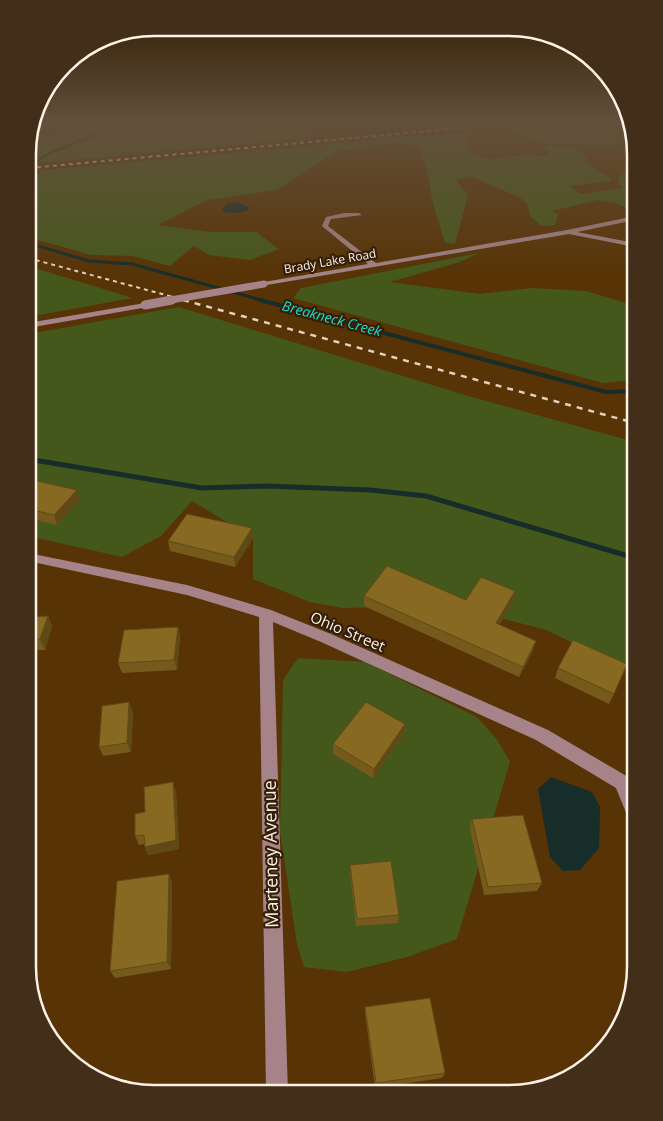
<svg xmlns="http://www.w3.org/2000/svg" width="663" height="1121" font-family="'Open Sans',sans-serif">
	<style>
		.green { fill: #45581b }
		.water { fill: #172d2a }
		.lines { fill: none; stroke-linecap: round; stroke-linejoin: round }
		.stream-far3 { stroke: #172d2a; stroke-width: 2.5 }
		.stream-far2 { stroke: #172d2a; stroke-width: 3 }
		.stream-far1 { stroke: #172d2a; stroke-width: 4 }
		.stream { stroke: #172d2a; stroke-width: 5 }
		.minor { fill: #a58389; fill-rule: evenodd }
		.rail-far1 { stroke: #e2d1c0; stroke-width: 2; stroke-dasharray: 4 4; stroke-linecap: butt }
		.rail { stroke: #e2d1c0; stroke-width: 2.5; stroke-dasharray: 6 6; stroke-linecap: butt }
		.minor-bridge-far1 { stroke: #a58389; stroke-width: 7 }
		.minor-bridge { stroke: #a58389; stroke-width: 9 }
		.wall { fill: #755a1c }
		.shaded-wall { fill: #5f4a17 }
		.building { fill: #886921; stroke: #5f4a17 }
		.labels { text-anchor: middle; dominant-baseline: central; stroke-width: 4.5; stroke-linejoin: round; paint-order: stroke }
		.far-street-label { font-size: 12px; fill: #fef2e7; stroke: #331e07 }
		.far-water-label { font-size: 14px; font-style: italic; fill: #1adbca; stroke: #331e07 }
		.street-label { font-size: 15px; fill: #fef2e7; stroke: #331e07 }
		.near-street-label { font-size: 18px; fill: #fef2e7; stroke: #331e07 }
		.rim { fill: none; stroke: #fef2e7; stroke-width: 2.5 }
	</style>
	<rect width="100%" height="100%" fill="#573305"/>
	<g class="green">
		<path d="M82 121H299L294 128C302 132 309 130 317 133L315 136 275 141 29 164V146Z"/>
		<path d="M572 121H629L631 133 619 134 613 140 620 147 544 143 511 131 518 126Z"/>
		<path d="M465 132 475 134 468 137 466 143 469 152 488 159 523 155 550 156 547 149 541 146C558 145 585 145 589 165L611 178 612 181 569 186 581 194 622 188 618 181 622 173 635 171V211L615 203 598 200 551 211 558 214 555 225 542 226 530 216 527 203 519 197 470 176 456 180 468 195 455 244 445 243 433 204 427 170 422 158 420 147 400 143 335 152 277 190 207 200 158 225 211 232H256L279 249 250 260 209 255 194 246 170 266 133 256 91 255 28 237 29 179 43 170Z"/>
		<path d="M479 253 460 262 390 282 480 294 531 288 586 291 635 306V380L603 383 293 298 301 288Z"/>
		<path d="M28 266 133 298 28 317Z"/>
		<path d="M179 307 468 396 635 442V673L546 630 454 606 343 608 310 602 253 579V538L192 501 161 536 122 557 28 536V334Z"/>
		<path d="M298 658 365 662 477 717 498 741 510 762 457 939 407 957 347 972 304 967 297 944 280 831 283 680Z"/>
	</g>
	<g class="water">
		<path d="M238 202 250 208C244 214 232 213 224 212L222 209 228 203Z"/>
		<path d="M551 777 592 792 600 807 599 848 580 870 563 871 550 857 538 789Z"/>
	</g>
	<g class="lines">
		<path class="stream-far3" d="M29 173 35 162 50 153 112 128 117 121"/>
		<path class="stream-far2" d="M28 243 89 261 132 264 265 301"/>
		<path class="stream-far1" d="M260 300 606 392 635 391"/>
		<path class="stream" d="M28 459 202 488 267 486 370 490 426 496 635 558"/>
		<g class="minor">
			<path d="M344 213H359L362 215 331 219 328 226 376 263 567 230 635 216V220L577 232 635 243V247L569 234 261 286V282H264L368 264 322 226 326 217Z"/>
			<path d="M145 303 149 305 148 307 28 328V323Z"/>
			<path d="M28 553 187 585 271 610 331 634 548 730 635 781V822L629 820 616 788 536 740 321 642 273 622 288 1093H266L259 617 187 595 28 561Z"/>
		</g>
		<g class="rail-far1">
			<path d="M29 168 537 121"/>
			<path d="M28 258 188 301"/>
		</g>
		<path class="rail" d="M183 300 635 423"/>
		<path class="minor-bridge-far1" d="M165 301 264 284"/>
		<path class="minor-bridge" d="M145 305 172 300"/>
	</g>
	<g class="wall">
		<path d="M28 479 80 500 57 525 28 518Z"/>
		<path d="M253 538 235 567 170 551 168 541Z"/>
		<path d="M515 591 513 602 499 625 533 651 519 677 364 606V596L466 600Z"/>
		<path d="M48 616 52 626 45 650H28V617Z"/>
		<path d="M178 627 180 637 177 670 122 673 118 663Z"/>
		<path d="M558 668 614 694 609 704 555 678Z"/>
		<path d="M133 712 131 752 103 756 99 747Z"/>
		<path d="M405 724 404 734 373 778 333 754V744Z"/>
		<path d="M176 791 179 849 148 855 145 847 144 844 139 845 135 836 145 812Z"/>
		<path d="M472 819 542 883 537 891 484 895 470 828Z"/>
		<path d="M350 865 399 915 398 923 356 926 350 873Z"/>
		<path d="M169 874 172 882 171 969 115 978 110 971Z"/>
		<path d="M365 1007 445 1073 442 1078 375 1088 365 1013Z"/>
	</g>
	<g class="shaded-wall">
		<path d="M53 121H62L54 128 32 129 31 131 33 123Z"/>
		<path d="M77 490 80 500 57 525 54 515Z"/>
		<path d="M252 528 253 538 235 567 234 557Z"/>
		<path d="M515 591 513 602 494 634 496 623Z"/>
		<path d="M48 616 52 626 45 650 40 639Z"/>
		<path d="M178 627 180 637 177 670 174 660Z"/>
		<path d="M536 641 533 651 519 677 523 667Z"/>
		<path d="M129 702 133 712 131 752 127 743Z"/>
		<path d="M405 724 404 734 373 778 374 769Z"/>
		<path d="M173 782 176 791 179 849 148 855 145 847Z"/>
		<path d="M169 874 172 882 171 969 167 962Z"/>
	</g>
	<g class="building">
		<path d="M34 121H53L33 123Z"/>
		<path d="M28 479 77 490 54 515 28 509Z"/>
		<path d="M187 514 252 528 234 557 168 541Z"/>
		<path d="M387 566 466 600 481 577 515 591 496 623 536 641 523 667 364 596Z"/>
		<path d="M48 616 40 639 28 640V617Z"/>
		<path d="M178 627 174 660 118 663 124 630Z"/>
		<path d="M573 640 627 664 614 694 558 668Z"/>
		<path d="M129 702 127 743 99 747 102 706Z"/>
		<path d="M366 702 405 724 374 769 333 744Z"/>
		<path d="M173 782 176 840 145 847 144 835 135 836V814L145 812 144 787Z"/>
		<path d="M523 815 542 883 488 887 472 819Z"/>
		<path d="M391 861 399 915 357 919 350 865Z"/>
		<path d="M169 874 167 962 110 971 117 881Z"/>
		<path d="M430 998 445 1073 376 1083 365 1007Z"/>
	</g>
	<linearGradient id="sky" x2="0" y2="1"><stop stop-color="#301c03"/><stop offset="0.44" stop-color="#63503b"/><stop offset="1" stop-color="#63503b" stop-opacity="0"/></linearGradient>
	<rect width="663" height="278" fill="url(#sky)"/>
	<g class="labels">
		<g class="far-street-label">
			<text transform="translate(330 261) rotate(-10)">Brady Lake Road</text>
		</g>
		<g class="far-water-label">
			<text transform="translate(332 318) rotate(15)">Breakneck Creek</text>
		</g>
		<g class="street-label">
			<text transform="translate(348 631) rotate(23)">Ohio Street</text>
		</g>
		<g class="near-street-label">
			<text transform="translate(270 854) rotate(-91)">Marteney Avenue</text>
		</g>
	</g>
	<path d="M0 0H663V1121H0ZM154 36H509A118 118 0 0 1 627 154V967A118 118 0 0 1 509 1085H154A118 118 0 0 1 36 967V154A118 118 0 0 1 154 36Z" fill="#432f19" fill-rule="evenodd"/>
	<path class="rim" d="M154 36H509A118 118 0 0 1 627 154V967A118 118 0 0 1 509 1085H154A118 118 0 0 1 36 967V154A118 118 0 0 1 154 36Z"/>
</svg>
